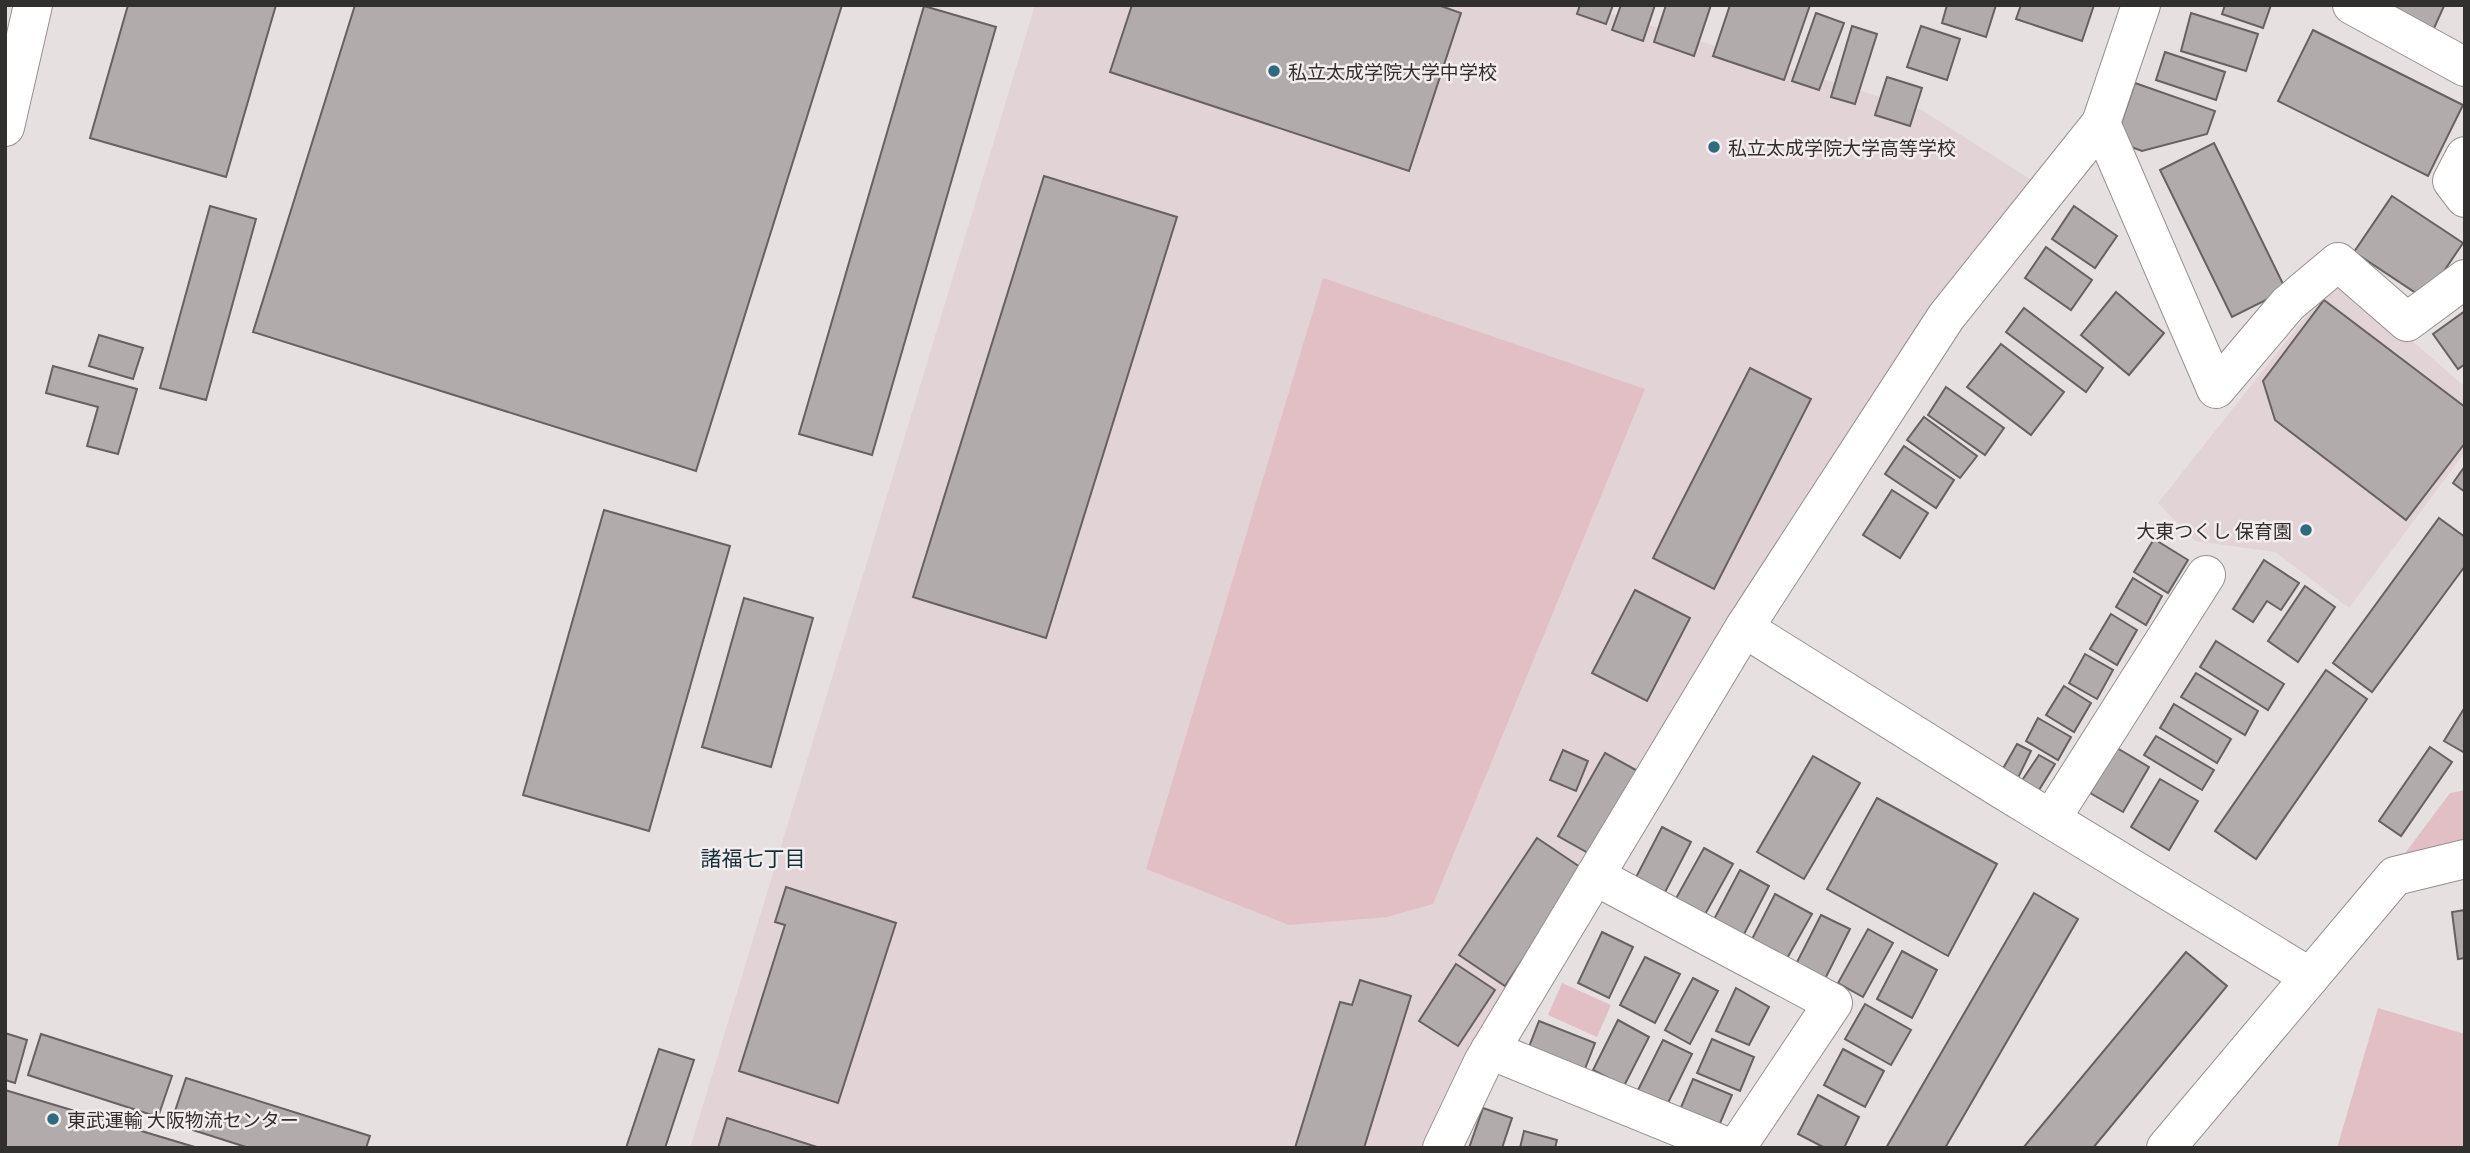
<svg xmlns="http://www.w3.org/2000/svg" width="2470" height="1153" font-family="Commissioner,'Noto Sans JP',sans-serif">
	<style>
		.built { fill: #e2d3d6 }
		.green { fill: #e2bfc5 }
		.building { fill: #b1abac; stroke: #676162; stroke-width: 2 }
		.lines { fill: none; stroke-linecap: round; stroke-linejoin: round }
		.minor-casing { stroke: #969091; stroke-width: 40 }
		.major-casing { stroke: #969091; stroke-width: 40 }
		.minor { stroke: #fff; stroke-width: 38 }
		.major { stroke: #fff; stroke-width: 38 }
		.poi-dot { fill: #2d6b81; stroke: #f4edee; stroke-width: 2.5 }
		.labels { text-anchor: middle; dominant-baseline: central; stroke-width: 5; stroke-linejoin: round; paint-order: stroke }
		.poi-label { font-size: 19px; fill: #322f2f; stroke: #f4edee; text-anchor: start }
		.neighbourhood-label { font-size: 21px; fill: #13313b; stroke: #f4edee }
	</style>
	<rect width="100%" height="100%" fill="#e7e0e1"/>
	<g class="built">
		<path d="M1035 5H1584L1922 110 2036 183 1426 1148H690Z"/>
		<path d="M2338 276 2465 387V452L2349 608 2275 552 2195 541 2158 503Z"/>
	</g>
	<g class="green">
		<path d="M1323 278 1645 389 1433 904 1387 917 1289 925 1146 869Z"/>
		<path d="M2465 790V854L2400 860 2450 793Z"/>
		<path d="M1562 983 1611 1005 1597 1037 1548 1015Z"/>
		<path d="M2378 1008 2465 1034V1148H2337Z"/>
	</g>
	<g class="building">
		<path d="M128 5H276L226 177 90 138Z"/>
		<path d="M355 5H842L696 471 253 332Z"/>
		<path d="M1132 5H1438L1461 13 1409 171 1110 72Z"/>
		<path d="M1580 5H1613L1606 24 1577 14Z"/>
		<path d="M1621 5H1655L1643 41 1612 30Z"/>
		<path d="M1666 5H1711L1694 56 1654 42Z"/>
		<path d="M1730 5H1810L1784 80 1713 56Z"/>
		<path d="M1947 5H1996L1986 37 1942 23Z"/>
		<path d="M2021 5H2094L2082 41 2016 19Z"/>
		<path d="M2225 5H2271L2263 28 2222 14Z"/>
		<path d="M2368 5H2443L2444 6 2431 35Z"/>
		<path d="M924 6 996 27 872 455 799 434Z"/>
		<path d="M1816 13 1844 23 1819 90 1792 81Z"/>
		<path d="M2191 13 2258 34 2246 71 2181 51Z"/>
		<path d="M1852 26 1877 34 1855 104 1831 97Z"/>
		<path d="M1921 26 1960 39 1947 80 1907 67Z"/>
		<path d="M2313 30 2463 105 2428 176 2278 101Z"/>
		<path d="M2165 52 2225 72 2216 100 2156 80Z"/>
		<path d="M1887 77 1922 88 1910 126 1875 115Z"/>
		<path d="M2135 83 2215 111 2207 134 2142 151 2115 141Z"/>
		<path d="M2214 143 2286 290 2232 317 2160 170Z"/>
		<path d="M1044 176 1177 217 1046 638 913 597Z"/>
		<path d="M2392 196 2463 243 2425 299 2354 252Z"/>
		<path d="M210 206 256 219 206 400 160 388Z"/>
		<path d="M2074 206 2117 236 2095 268 2052 239Z"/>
		<path d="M2046 247 2092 280 2071 310 2025 278Z"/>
		<path d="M2116 292 2164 333 2129 375 2081 335Z"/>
		<path d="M2324 300 2465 407V443L2406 520 2275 420 2263 381Z"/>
		<path d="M2024 308 2103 368 2086 392 2006 332Z"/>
		<path d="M2465 311V364L2458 369 2433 334Z"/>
		<path d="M99 335 143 348 133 379 89 366Z"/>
		<path d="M2001 344 2064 392 2031 435 1967 387Z"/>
		<path d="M53 366 137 389 118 454 87 446 98 407 46 393Z"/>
		<path d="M1750 368 1811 399 1714 589 1653 558Z"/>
		<path d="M1946 387 2004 428 1985 455 1928 415Z"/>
		<path d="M1924 417 1977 456 1960 478 1907 440Z"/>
		<path d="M1904 446 1954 480 1936 508 1885 474Z"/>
		<path d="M2465 466V492L2453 483Z"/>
		<path d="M1892 490 1928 513 1900 558 1863 535Z"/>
		<path d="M604 510 730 546 649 831 523 795Z"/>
		<path d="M2439 518 2465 537V566L2372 692 2333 663Z"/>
		<path d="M2154 539 2188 560 2168 593 2134 572Z"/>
		<path d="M2264 560 2299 583 2281 610 2267 601 2253 622 2233 609Z"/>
		<path d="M2133 578 2162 596 2146 625 2116 607Z"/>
		<path d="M2305 586 2335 607 2298 662 2268 641Z"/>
		<path d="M1635 590 1690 618 1647 701 1592 673Z"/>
		<path d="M744 598 813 618 771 767 702 747Z"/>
		<path d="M2111 614 2137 630 2117 665 2090 649Z"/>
		<path d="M2216 641 2284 684 2268 710 2200 667Z"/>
		<path d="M2085 654 2113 670 2097 699 2069 683Z"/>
		<path d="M2326 670 2367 699 2256 859 2215 831Z"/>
		<path d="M2196 673 2258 711 2245 735 2181 697Z"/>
		<path d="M2064 686 2091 703 2074 732 2046 715Z"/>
		<path d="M2174 704 2231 739 2217 763 2160 728Z"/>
		<path d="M2465 707V753L2444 741Z"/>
		<path d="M2038 718 2071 737 2058 760 2026 741Z"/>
		<path d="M2156 736 2214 770 2202 790 2144 755Z"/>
		<path d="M2017 744 2031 751 2017 780 2001 772Z"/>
		<path d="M2430 747 2452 762 2401 836 2379 821Z"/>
		<path d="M2117 748 2149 767 2123 812 2090 793Z"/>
		<path d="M1563 750 1588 761 1576 791 1550 780Z"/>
		<path d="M1605 753 1645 775 1597 858 1558 836Z"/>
		<path d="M2039 755 2055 764 2036 795 2019 785Z"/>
		<path d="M1813 756 1860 783 1804 879 1757 852Z"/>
		<path d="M2160 779 2198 801 2169 850 2131 827Z"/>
		<path d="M1877 798 1997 864 1948 956 1827 889Z"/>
		<path d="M1662 827 1691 842 1662 898 1633 883Z"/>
		<path d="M1537 838 1583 869 1505 986 1459 955Z"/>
		<path d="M1704 848 1733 864 1703 918 1674 902Z"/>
		<path d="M1740 870 1769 886 1741 940 1711 925Z"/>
		<path d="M786 887 896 923 838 1103 739 1071 785 925 775 922Z"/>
		<path d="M2034 893 2078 919 1945 1148H1886Z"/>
		<path d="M1775 894 1812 914 1785 962 1750 943Z"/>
		<path d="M2465 910V958L2458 959 2452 912Z"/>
		<path d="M1821 915 1850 929 1823 983 1794 968Z"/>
		<path d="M1868 929 1893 943 1863 997 1838 983Z"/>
		<path d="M1602 932 1633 947 1609 998 1578 983Z"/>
		<path d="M1902 951 1937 970 1912 1018 1877 999Z"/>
		<path d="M2186 952 2227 986 2093 1148H2023Z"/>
		<path d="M1645 957 1680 974 1655 1023 1620 1005Z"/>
		<path d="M1456 964 1495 990 1458 1046 1419 1021Z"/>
		<path d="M1693 978 1718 991 1690 1044 1665 1030Z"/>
		<path d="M1360 980 1411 996 1364 1148H1295L1340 1002 1352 1005Z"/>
		<path d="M1736 988 1769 1007 1749 1045 1716 1031Z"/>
		<path d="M1865 1004 1911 1030 1891 1065 1845 1039Z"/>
		<path d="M1618 1020 1649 1037 1624 1086 1593 1070Z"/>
		<path d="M1539 1021 1595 1043 1583 1074 1527 1052Z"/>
		<path d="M5 1033 27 1040 15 1083 5 1080Z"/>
		<path d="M41 1034 172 1076 158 1117 28 1075Z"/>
		<path d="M1712 1039 1754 1057 1740 1091 1697 1073Z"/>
		<path d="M1663 1040 1692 1054 1665 1109 1636 1094Z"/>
		<path d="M659 1049 694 1060 665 1148H626Z"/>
		<path d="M1843 1049 1884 1071 1865 1107 1824 1085Z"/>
		<path d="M186 1078 370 1136 366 1148H249L171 1123Z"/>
		<path d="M1693 1079 1732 1095 1718 1128 1679 1112Z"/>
		<path d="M5 1090 198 1148H5Z"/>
		<path d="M1818 1095 1859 1117 1844 1148H1825L1798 1134Z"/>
		<path d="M1483 1108 1512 1118 1502 1148H1469Z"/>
		<path d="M727 1118 820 1148H718Z"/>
		<path d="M1524 1131 1557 1140 1555 1148H1520Z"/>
	</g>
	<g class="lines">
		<defs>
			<g id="minor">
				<path d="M2352 5 2465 67"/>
				<path d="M2101 123 2216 389 2288 304 2338 262 2407 322 2465 279"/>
				<path d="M2465 156 2452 181 2465 198"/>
				<path d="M1744 628 1998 787 2310 977"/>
				<path d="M2051 819 2206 575"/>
				<path d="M1595 876 1833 1003 1736 1148"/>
				<path d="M1490 1050 1730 1148"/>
				<path d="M1442 1148 1483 1062 1744 628 1946 317 2101 123 2141 5"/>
				<path d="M2166 1148 2395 876 2465 859"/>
			</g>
			<path id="major" d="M5 127 33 5"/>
		</defs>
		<use href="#minor" class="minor-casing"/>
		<use href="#major" class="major-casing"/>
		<use href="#minor" class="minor"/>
		<use href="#major" class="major"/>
	</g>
	<g class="poi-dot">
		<circle cx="1274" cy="71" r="7"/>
		<circle cx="1714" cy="147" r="7"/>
		<circle cx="2306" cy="530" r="7"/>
		<circle cx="53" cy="1119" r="7"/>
	</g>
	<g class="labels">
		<g class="poi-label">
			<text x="1288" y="71">私立太成学院大学中学校</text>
			<text x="1728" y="147">私立太成学院大学高等学校</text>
			<text x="2292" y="530" text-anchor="end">大東つくし 保育園</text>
			<text x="67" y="1119">東武運輸 大阪物流センター</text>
		</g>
		<g class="neighbourhood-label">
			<text x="753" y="857">諸福七丁目</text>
		</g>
	</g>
	<rect width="2470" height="1153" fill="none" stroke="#322f2f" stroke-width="14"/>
</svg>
